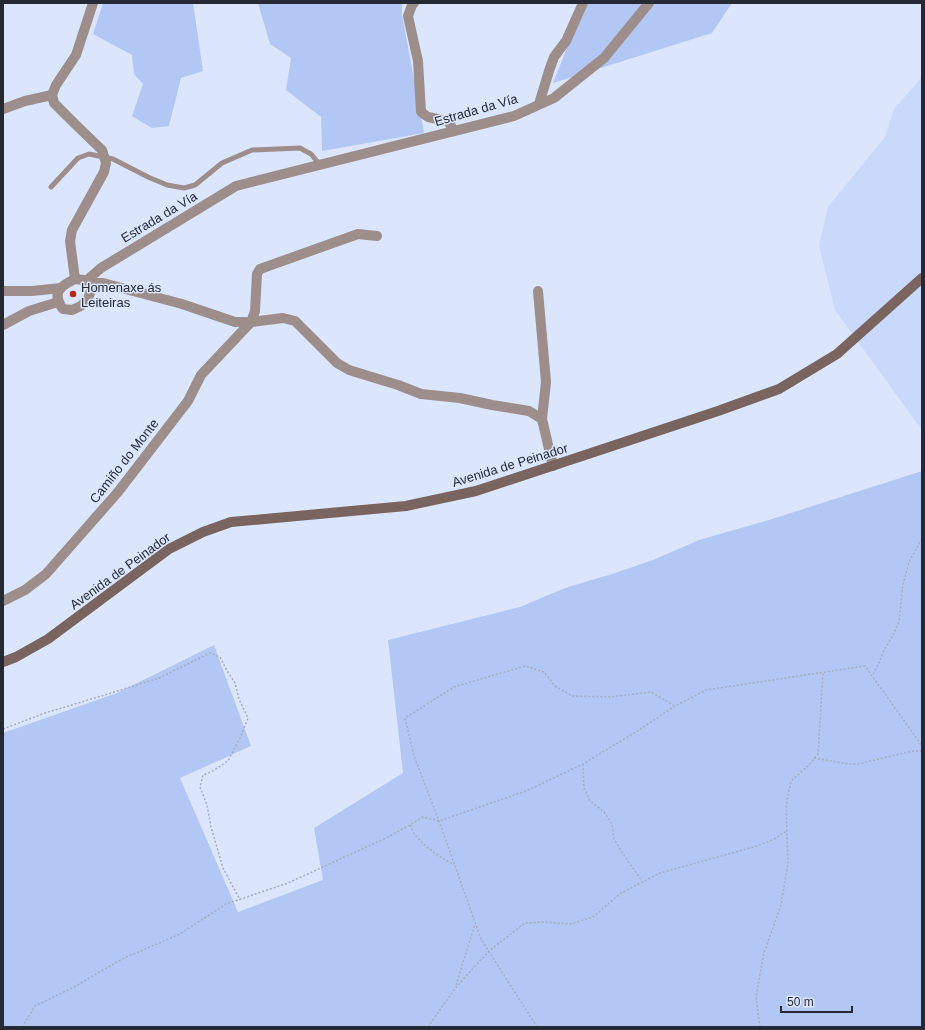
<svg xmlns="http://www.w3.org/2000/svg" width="925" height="1030" font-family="Arial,sans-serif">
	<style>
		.built { fill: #c8d9fc }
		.green { fill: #b2c7f3 }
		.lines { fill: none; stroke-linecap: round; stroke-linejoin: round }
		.path { stroke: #a4adc0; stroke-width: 1.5; stroke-dasharray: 2 2; stroke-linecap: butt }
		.lane { stroke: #9d8e8b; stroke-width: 5 }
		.street { stroke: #9d8e8b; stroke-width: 10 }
		.secondary { stroke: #7a6460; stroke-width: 10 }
		.poi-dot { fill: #b52718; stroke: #dbe6fd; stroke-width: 1.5 }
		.labels { text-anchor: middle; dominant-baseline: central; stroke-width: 3; stroke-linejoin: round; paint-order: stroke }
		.street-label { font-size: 13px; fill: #242934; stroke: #dbe6fd }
		.poi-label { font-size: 13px; fill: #242934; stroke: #dbe6fd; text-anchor: start }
	</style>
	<rect width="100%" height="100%" fill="#dbe6fd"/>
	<path class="built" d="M922 77V430L835 310 819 246 828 207 885 137 894 109Z"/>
	<g class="green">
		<path d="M103 3H193L203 71 181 78 169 126 152 128 132 116 143 84 134 74 132 55 93 34Z"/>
		<path d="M258 3H402V15L424 133 322 151 321 117 286 90 291 58 270 44Z"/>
		<path d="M585 3H732L712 33 553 83Z"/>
		<path d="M922 471V1027H3V733L117 693 214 645 251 746 180 778 238 912 323 880 314 828 403 773 388 640 520 607 565 588 615 573 653 560 699 540 772 519Z"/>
	</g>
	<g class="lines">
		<g class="path">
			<path d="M873 674 879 663 884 650 892 637 899 622 903 584 909 562 922 538"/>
			<path d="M3 729 45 713 108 694 159 678 210 653 220 657 226 669 235 683 239 699 248 718 241 736 228 761 211 772 203 775 200 787 207 805 211 827 223 868 240 900"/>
			<path d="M814 758 848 764H858L912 751H922"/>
			<path d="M583 764 584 788 590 801 604 812 612 824 614 839 623 854 642 881"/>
			<path d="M410 825C412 829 413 833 416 836 426 848 440 857 454 865"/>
			<path d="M456 985 475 924"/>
			<path d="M22 1027 35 1006 74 987 122 959 180 934 226 904 288 883 386 838 410 825 423 817 439 821 526 791 583 764 639 730 675 706 706 690 865 666 922 746"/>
			<path d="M428 1027 456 987 489 951 525 923 545 922 570 924 593 917 621 893 660 873 757 846 774 839 787 831"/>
			<path d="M537 1027 481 939 439 821 414 756 405 718 454 687 525 666 544 672 555 686 572 696 611 697 651 692 675 706"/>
			<path d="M760 1027 756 997 764 953 781 905 788 864 786 806 791 781 809 765 818 754 823 673"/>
		</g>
		<path class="lane" d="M51 187 78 158 89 154 113 159 148 177 167 185 184 188 195 185 222 163 252 150 300 148 311 154 320 165"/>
		<g class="street">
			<path d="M414 3 412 5 408 16 418 61 421 112 428 117 448 121 454 131"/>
			<path d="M539 104 549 71 554 57 566 41 583 3"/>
			<path d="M3 109 25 101 52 95"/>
			<path d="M75 279 70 241 72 230 104 172 106 163 102 150 75 124 54 103 52 95 56 85 76 55 93 3"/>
			<path d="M75 279 84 280 90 283 91 290 88 299 81 306 72 310 63 309C51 293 60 286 75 279Z"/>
			<path d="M86 281 101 268 236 186 514 116 554 98 604 58 649 3"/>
			<path d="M90 283H103L182 304 235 322H251L283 318 295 321 337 363 349 370 398 385 421 394 460 398 492 405 529 411 542 419 553 466"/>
			<path d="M3 291H32L61 288"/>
			<path d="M538 291 546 382 542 419"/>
			<path d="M3 325 29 311 58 302"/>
			<path d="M3 601 25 590 46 574 118 492 188 401 201 375 251 322 255 311 257 274 260 269 358 234 377 236"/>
		</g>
		<path class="secondary" d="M3 662 16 657 48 639 169 549 203 532 231 522 406 506 476 491 718 411 779 389 837 354 922 278"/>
	</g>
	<circle class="poi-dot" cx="73" cy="294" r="4"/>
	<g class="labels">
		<g class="street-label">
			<text transform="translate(476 110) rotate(-16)">Estrada da Vía</text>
			<text transform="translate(159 217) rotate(-31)">Estrada da Vía</text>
			<text transform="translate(124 461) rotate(-52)">Camiño do Monte</text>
			<text transform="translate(510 465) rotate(-17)">Avenida de Peinador</text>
			<text transform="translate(120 571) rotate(-36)">Avenida de Peinador</text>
		</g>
		<g class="poi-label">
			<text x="81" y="287">Homenaxe ás<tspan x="81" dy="15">Leiteiras</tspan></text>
		</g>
	</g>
	<rect width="925" height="1030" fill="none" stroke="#242934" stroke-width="8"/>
	<path d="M781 1006v6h71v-6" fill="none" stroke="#242934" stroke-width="2"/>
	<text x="787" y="1006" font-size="12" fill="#242934" stroke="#dbe6fd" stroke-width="3" paint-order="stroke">50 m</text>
</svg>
